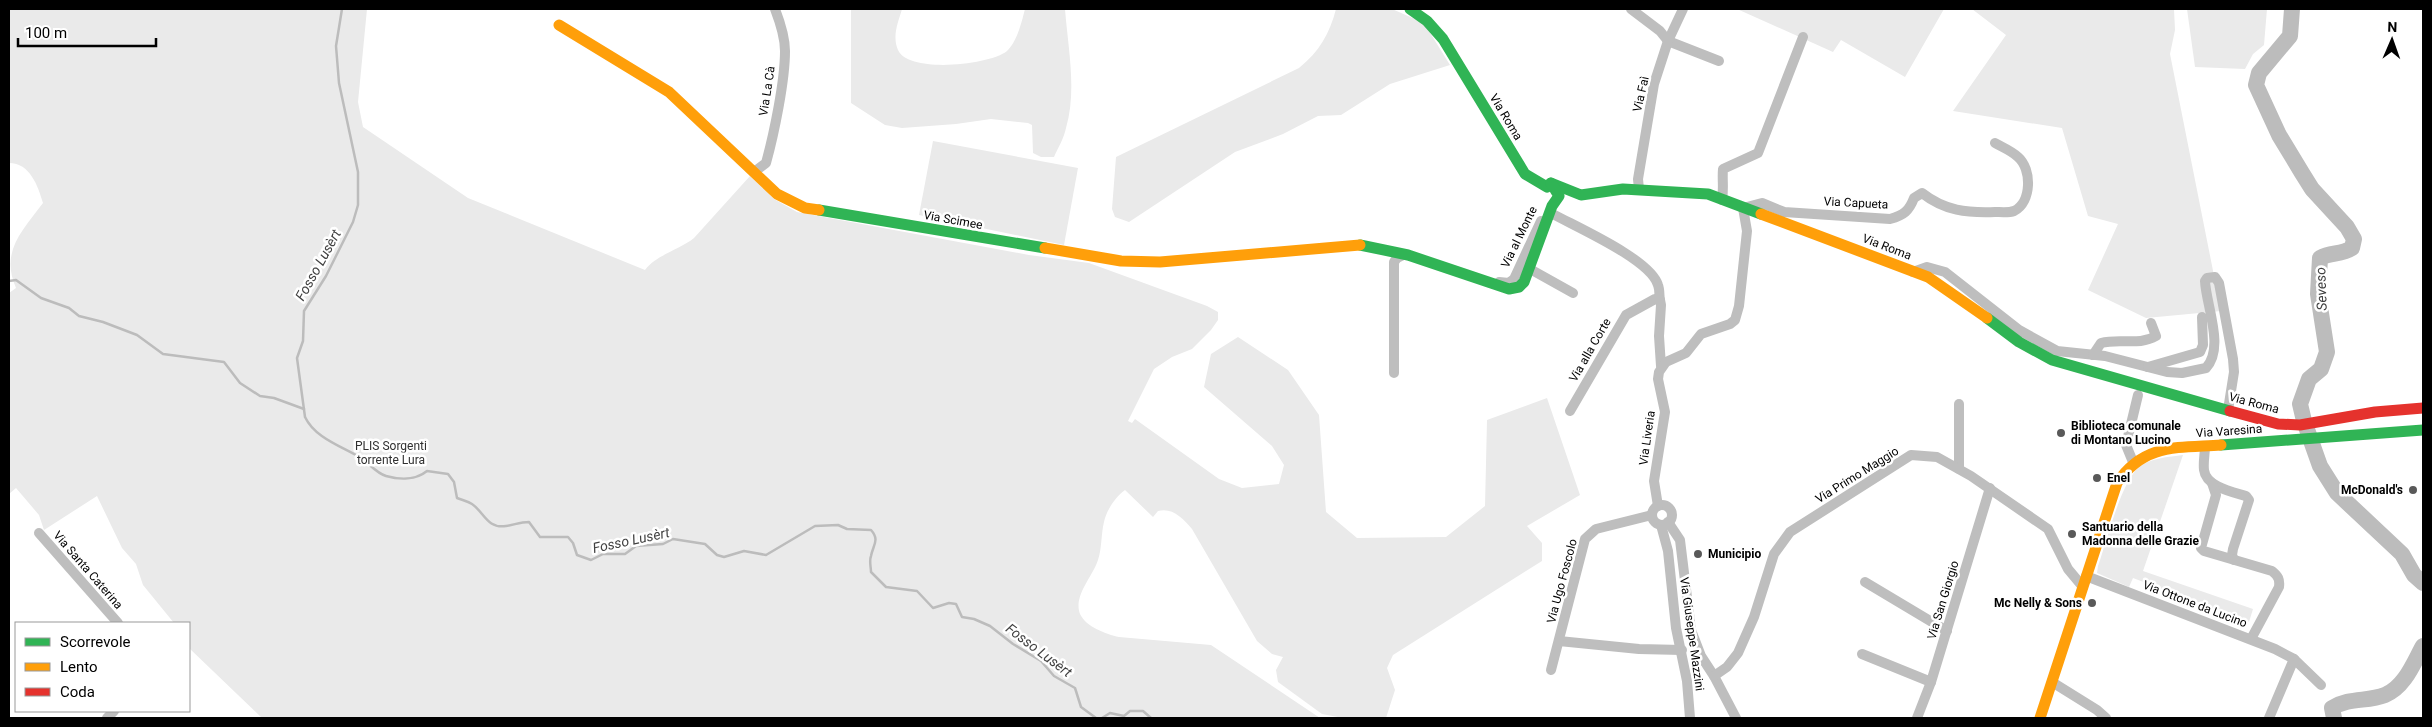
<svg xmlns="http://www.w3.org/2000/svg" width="2432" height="727" font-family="Roboto,sans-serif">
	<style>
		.green { fill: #eaeaea }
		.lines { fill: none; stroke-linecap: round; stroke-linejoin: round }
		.stream { stroke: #bcbcbc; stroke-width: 2.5 }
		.river { stroke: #bcbcbc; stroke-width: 16 }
		.street { stroke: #bebebe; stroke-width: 10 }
		.fast { stroke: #30b455; stroke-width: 11 }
		.slow { stroke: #ff9f0a; stroke-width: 11 }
		.jam { stroke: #e5322d; stroke-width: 11 }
		.poi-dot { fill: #595959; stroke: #fff; stroke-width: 2 }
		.labels { text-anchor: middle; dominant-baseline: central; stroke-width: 5; stroke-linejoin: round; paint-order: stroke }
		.street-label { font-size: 12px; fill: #000; stroke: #fff }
		.poi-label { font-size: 12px; font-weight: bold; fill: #000; stroke: #fff; text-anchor: start }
		.park-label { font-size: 12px; fill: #303030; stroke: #fff }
		.water-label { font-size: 14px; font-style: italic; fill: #414141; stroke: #fff }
	</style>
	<rect width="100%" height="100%" fill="#fff"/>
	<g class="green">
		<path d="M9 9H367L358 102 363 127 468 198 645 270C656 255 679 250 694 238L750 176 774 199 797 212 1029 255 1089 263 1207 306 1218 312V320L1211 330 1192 349 1172 357 1154 369 1128 421 1132 423 1135 419 1219 479 1242 488 1279 484 1284 465 1272 446 1204 387 1211 354 1238 337 1288 370 1319 415 1326 512 1357 538 1446 537 1485 506 1487 420 1547 398 1580 495 1527 526 1542 543V561L1393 655 1387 668 1395 690 1386 718H1343L1322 714 1278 682 1276 670 1283 657 1272 654 1257 641 1192 529C1183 518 1172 507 1158 511L1153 517 1125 490C1116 496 1106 511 1104 522 1101 534 1102 548 1098 560 1093 576 1073 596 1080 614 1086 627 1106 634 1119 637L1211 645 1320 718H262L189 648V623H174L143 585 136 564 122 548 97 496 44 530 39 515 16 488 9 494V293L16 288C0 252 22 231 43 203 38 186 30 163 9 163Z"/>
		<path d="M851 9H902C898 23 892 36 898 50 909 74 990 65 1007 51 1017 42 1022 21 1025 9H1065C1068 48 1077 90 1066 128 1064 138 1058 148 1054 157H1041L1033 153 1032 125 1028 123 991 119 956 124 902 128 885 125 851 103Z"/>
		<path d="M1336 9H1392L1424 23 1450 65 1390 84 1341 115 1318 116 1283 134 1235 152 1129 222 1115 217 1112 209 1116 157 1299 68C1319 52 1330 33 1336 9Z"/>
		<path d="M1737 9H1944L1905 77 1841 40 1833 52Z"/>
		<path d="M1972 9H2174L2175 30 2170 54 2221 311 2146 318 2088 290 2118 224 2088 216 2062 128 1953 111 2006 35Z"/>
		<path d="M2187 9H2267L2264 45 2253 54 2245 69 2195 67Z"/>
		<path d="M933 141 1078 168 1064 245 919 215Z"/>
		<path d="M2183 455 2143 571 2253 609 2249 622 2133 578 2129 587 2097 573 2098 566C2107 541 2120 485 2138 468 2149 458 2169 457 2183 455Z"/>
	</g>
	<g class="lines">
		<g class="stream">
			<path d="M342 9 336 46 339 83 358 172V205L353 222 326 276 304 311 303 341 297 358 305 417C315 438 341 446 361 458 370 464 376 473 386 476 400 480 416 480 427 471L448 474 454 482 457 498C462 500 467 501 472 504 484 512 487 529 506 526 514 525 520 522 529 522L540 537H568L573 543 577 555 591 560 603 554H625L636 546 663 544 673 539 705 544 717 555 724 557 744 551 766 555 815 526 838 525 847 529 871 530C880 540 873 545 871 556 869 561 871 567 871 572L886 587 917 591 933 608 949 603 956 604 962 617 974 619 990 626 1013 644 1041 661 1054 676 1075 688 1081 707 1096 718"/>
			<path d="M9 281 16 280 41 298 69 308 79 316 103 322 137 335 163 354 224 362 240 383 260 396 274 398 304 409"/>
			<path d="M1102 718 1110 713 1124 716 1130 711H1143L1151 718"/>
		</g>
		<g class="river">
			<path d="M2292 9 2290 36 2259 73 2256 85 2279 135 2302 173 2312 189 2347 227 2354 239 2352 248C2341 255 2331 252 2320 258L2318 294 2327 352 2321 369 2309 379 2300 404 2304 421 2320 466 2337 493 2402 554 2414 575 2423 583"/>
			<path d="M2334 718 2332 708C2350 697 2367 702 2385 695 2405 687 2414 662 2423 646"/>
		</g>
		<g class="street">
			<path d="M1631 9 1660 31 1668 41 1719 61"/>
			<path d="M754 172 766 163C774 134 785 81 785 51 785 36 780 22 775 9"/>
			<path d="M1639 189 1638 179 1654 84 1668 41 1683 9"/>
			<path d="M1722 200C1724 188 1722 180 1723 169L1758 153 1803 37"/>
			<path d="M1551 213C1576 227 1650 259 1658 285 1660 290 1659 296 1660 300"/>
			<path d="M1530 269 1573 293"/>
			<path d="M1913 272 1927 267 1945 272 2019 330 2057 351 2105 356 2167 372 2182 373 2206 368C2225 348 2206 305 2205 281L2207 278 2215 277 2219 283 2233 359 2234 372 2228 410"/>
			<path d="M1499 282 1509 283 1514 279 1541 221"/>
			<path d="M2093 355 2101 343C2120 338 2139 346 2156 336L2151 323"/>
			<path d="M2148 367 2200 352 2203 345 2202 317"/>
			<path d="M1394 373V262L1397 258 1403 255"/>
			<path d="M1570 411 1626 315 1655 299 1660 300 1661 305 1659 336 1661 366"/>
			<path d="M2205 446C2205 454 2203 462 2204 470 2206 487 2233 492 2246 496L2249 500 2233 549 2232 555 2234 560"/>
			<path d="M2133 462 2126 445 2138 395"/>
			<path d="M1959 469V404"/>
			<path d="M2212 483 2216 495 2201 548 2204 551 2272 571C2278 576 2280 579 2279 587L2251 639"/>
			<circle cx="1662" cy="515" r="10"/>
			<path d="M1658 506 1654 481 1665 412 1658 379 1659 372 1666 362 1686 353 1701 334 1730 324 1735 320 1739 306 1747 231 1743 208 1762 203 1784 212 1890 219C1904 215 1909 211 1914 198L1922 193C1945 211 1967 213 1995 212 2000 212 2009 213 2014 211 2032 202 2032 169 2018 157 2012 151 2002 147 1995 143"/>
			<path d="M1668 522 1680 540 1691 630 1701 656 1714 676 1736 718"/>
			<path d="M1661 525 1668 551 1676 628 1687 681 1690 718"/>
			<path d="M39 533 118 623"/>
			<path d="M2086 576 2275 649 2294 659 2269 718"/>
			<path d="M1865 582 1947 631"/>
			<path d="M1559 641 1639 649 1682 650"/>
			<path d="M1862 654 1931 682"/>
			<path d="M2294 659 2321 685"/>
			<path d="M1551 670 1585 539 1596 529 1652 515"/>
			<path d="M1714 676 1727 667 1738 653 1754 617 1774 554 1790 532 1911 455 1937 457 1971 476 2048 529 2068 569 2083 587"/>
			<path d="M2052 682 2097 710 2106 718"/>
			<path d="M107 718 114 711"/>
			<path d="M1917 718 1931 682 1990 488"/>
		</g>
		<g class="fast">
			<path d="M1410 9 1427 21 1443 39 1525 174 1547 187 1551 183 1581 195 1623 189 1708 194 1761 214"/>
			<path d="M819 210 1045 248"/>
			<path d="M1360 245 1408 255 1509 289 1519 287 1524 282 1552 206 1559 196 1551 183"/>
			<path d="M1987 318 2019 342 2052 360 2230 411"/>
			<path d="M2221 445 2423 430"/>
		</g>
		<g class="slow">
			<path d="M559 25 669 92 777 194 805 208 819 210"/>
			<path d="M1761 214 1928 277 1987 318"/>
			<path d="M1045 248 1121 261 1160 262 1360 245"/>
			<path d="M2040 718 2117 483C2144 443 2178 448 2221 445"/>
		</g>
		<path class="jam" d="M2230 411 2278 424 2300 425 2375 412 2423 408"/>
	</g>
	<g class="poi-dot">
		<circle cx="2061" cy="433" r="5"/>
		<circle cx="2097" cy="478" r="5"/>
		<circle cx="2413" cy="490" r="5"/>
		<circle cx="2072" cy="534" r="5"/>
		<circle cx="1698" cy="554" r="5"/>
		<circle cx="2092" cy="603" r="5"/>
	</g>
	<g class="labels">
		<g class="street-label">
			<text transform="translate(767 91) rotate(-81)">Via La Cà</text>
			<text transform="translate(1641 94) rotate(-77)">Via Faì</text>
			<text transform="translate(1506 117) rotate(59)">Via Roma</text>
			<text transform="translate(1856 203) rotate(3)">Via Capueta</text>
			<text transform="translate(953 220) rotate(10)">Via Scimee</text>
			<text transform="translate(1519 237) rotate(-64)">Via al Monte</text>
			<text transform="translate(1887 247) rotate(21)">Via Roma</text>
			<text transform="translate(1590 350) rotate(-60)">Via alla Corte</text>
			<text transform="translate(2254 403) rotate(15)">Via Roma</text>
			<text transform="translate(2229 431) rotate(-4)">Via Varesina</text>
			<text transform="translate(1647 438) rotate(-82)">Via Liveria</text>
			<text transform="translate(1857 475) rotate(-32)">Via Primo Maggio</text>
			<text transform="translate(88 570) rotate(49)">Via Santa Caterina</text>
			<text transform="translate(1562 581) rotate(-75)">Via Ugo Foscolo</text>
			<text transform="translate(1943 600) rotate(-73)">Via San Giorgio</text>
			<text transform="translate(2195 604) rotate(21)">Via Ottone da Lucino</text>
			<text transform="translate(1692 634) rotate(82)">Via Giuseppe Mazzini</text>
		</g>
		<g class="poi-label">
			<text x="2071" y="426">Biblioteca comunale<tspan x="2071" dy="14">di Montano Lucino</tspan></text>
			<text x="2107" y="478">Enel</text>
			<text x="2403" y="490" text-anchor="end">McDonald's</text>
			<text x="2082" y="527">Santuario della<tspan x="2082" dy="14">Madonna delle Grazie</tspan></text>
			<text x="1708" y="554">Municipio</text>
			<text x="2082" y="603" text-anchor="end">Mc Nelly &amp; Sons</text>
		</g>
		<g class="park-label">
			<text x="391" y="446">PLIS Sorgenti<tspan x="391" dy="14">torrente Lura</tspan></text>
		</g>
		<g class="water-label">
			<text transform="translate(318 265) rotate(-61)">Fosso Lusèrt</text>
			<text transform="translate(2321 289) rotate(-92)">Seveso</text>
			<text transform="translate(631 540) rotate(-12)">Fosso Lusèrt</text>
			<text transform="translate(1039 650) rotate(37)">Fosso Lusèrt</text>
		</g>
	</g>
	<rect width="2432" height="727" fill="none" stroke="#000000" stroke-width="20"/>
	<rect x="15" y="622" width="175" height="90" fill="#ffffff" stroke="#999999"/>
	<rect x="25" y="638" width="25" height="8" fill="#30b455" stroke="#999999"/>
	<text x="60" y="647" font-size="15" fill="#000000">Scorrevole</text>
	<rect x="25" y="663" width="25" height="8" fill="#ff9f0a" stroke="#999999"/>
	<text x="60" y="672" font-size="15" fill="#000000">Lento</text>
	<rect x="25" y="688" width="25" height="8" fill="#e5322d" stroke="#999999"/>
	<text x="60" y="697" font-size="15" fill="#000000">Coda</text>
	<g transform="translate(2392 40) rotate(2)" stroke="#ffffff" stroke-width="4" paint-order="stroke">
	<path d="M0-4L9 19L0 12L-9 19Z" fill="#000000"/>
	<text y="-8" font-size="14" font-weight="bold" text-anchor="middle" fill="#000000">N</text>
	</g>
	<path d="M18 38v8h138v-8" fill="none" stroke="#000000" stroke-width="2.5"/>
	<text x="25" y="38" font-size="15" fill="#000000" stroke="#ffffff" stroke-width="4" paint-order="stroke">100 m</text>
</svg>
